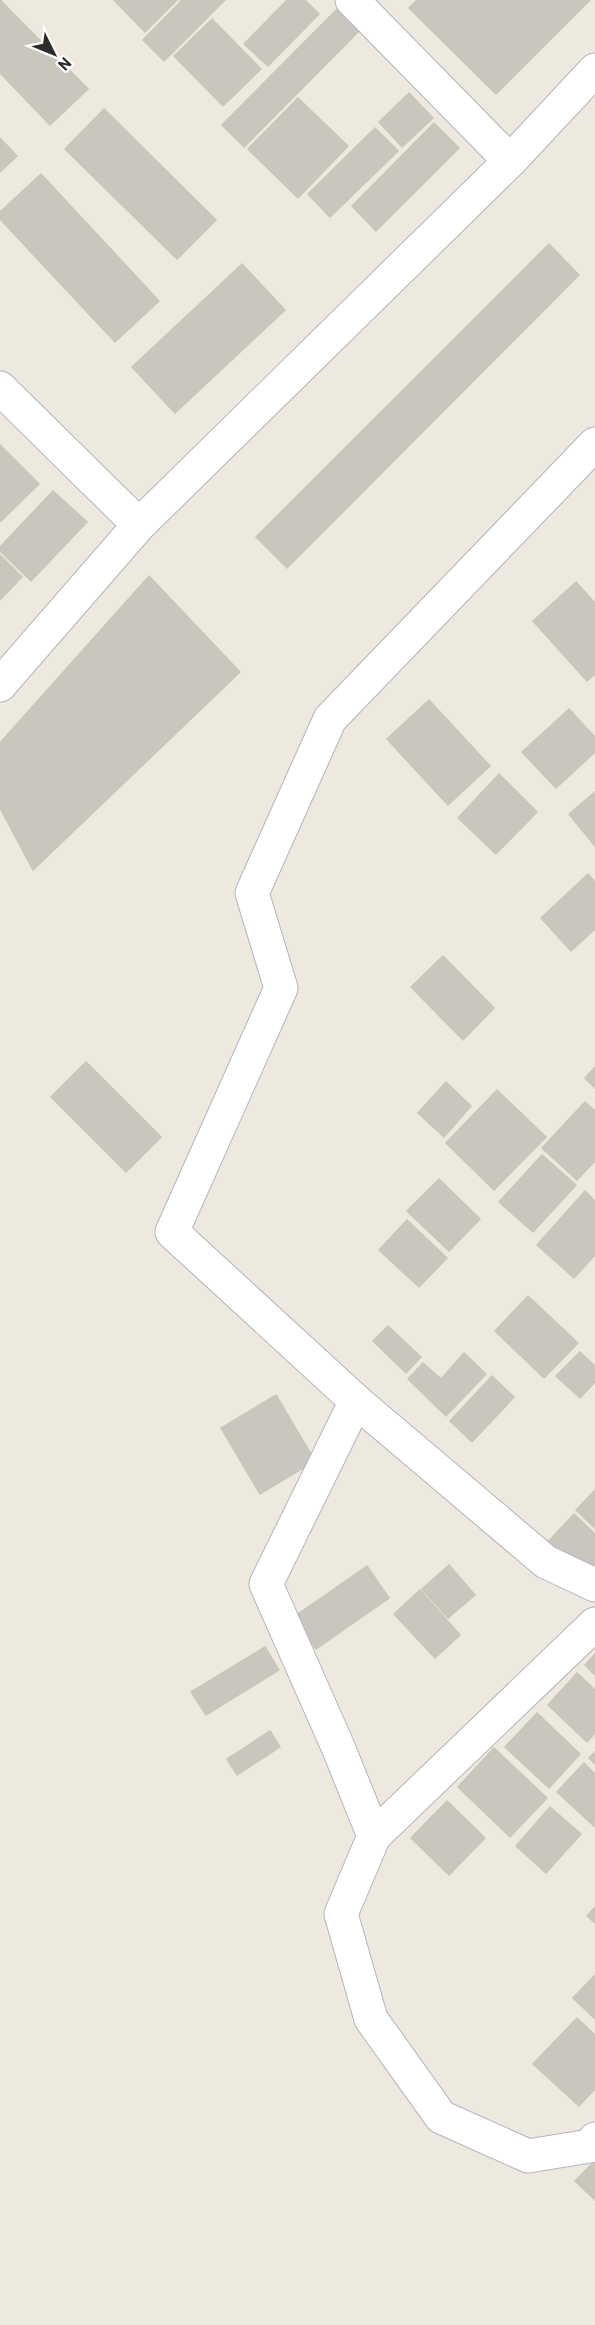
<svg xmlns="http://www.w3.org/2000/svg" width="595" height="2325" font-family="Barlow,sans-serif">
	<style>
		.building { fill: #c9c7bd; stroke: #cac5b8; stroke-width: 1.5 }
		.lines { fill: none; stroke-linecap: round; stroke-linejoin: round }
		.street-casing { stroke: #b2b4c0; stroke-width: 35 }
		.street { stroke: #fff; stroke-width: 33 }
	</style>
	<rect width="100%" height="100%" fill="#eee9df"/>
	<g class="building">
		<path d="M0 0 88 89 50 125 0 73Z"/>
		<path d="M114 0H177L145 32Z"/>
		<path d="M182 0H225L164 61 143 40Z"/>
		<path d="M287 0H305L319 14 268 66 244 44Z"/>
		<path d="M417 0H590L496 94 409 8Z"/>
		<path d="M338 8 360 30 244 147 222 125Z"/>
		<path d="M212 19 261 69 223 106 174 56Z"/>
		<path d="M409 93 433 118 402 147 379 122Z"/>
		<path d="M298 98 348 146 298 198 248 149Z"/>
		<path d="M104 109 216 220 177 259 65 149Z"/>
		<path d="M434 123 459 148 376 231 352 206Z"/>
		<path d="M375 128 398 151 330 217 308 194Z"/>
		<path d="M0 138 17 156 0 172Z"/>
		<path d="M41 174 159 301 115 342 0 219V212Z"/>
		<path d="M549 244 579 275 287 568 256 537Z"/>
		<path d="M242 264 285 310 175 413 132 367Z"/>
		<path d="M0 445 39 484 0 522Z"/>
		<path d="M53 491 87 522 31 581 0 551V547Z"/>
		<path d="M0 555 22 577 0 600Z"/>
		<path d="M149 576 240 672 33 870 0 808V743Z"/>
		<path d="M576 582 595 603V674L587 681 533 621Z"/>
		<path d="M429 700 490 766 448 805 387 739Z"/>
		<path d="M569 709 595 737V752L556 788 522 752Z"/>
		<path d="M499 774 537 812 496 854 458 818Z"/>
		<path d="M595 792V846L569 814Z"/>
		<path d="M588 874 595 882V929L571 951 541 918Z"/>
		<path d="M443 956 494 1008 463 1040 411 987Z"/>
		<path d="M86 1062 161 1137 126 1172 51 1097Z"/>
		<path d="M595 1067V1088L585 1078Z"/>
		<path d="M446 1082 471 1106 444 1137 418 1113Z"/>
		<path d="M497 1090 546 1137 494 1190 446 1143Z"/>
		<path d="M585 1102 595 1111V1161L577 1180 542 1148Z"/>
		<path d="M542 1155 576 1185 533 1232 499 1202Z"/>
		<path d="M439 1179 480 1219 449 1251 407 1211Z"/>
		<path d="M585 1191 595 1201V1255L574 1278 537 1245Z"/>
		<path d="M407 1220 447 1258 419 1287 379 1250Z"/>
		<path d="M528 1296 578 1343 544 1378 495 1331Z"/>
		<path d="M388 1326 421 1357 406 1373 373 1341Z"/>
		<path d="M580 1352 595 1366V1382L580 1398 556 1376Z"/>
		<path d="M464 1353 486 1374 446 1416 408 1379 423 1363 441 1379Z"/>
		<path d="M492 1376 514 1397 472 1442 450 1421Z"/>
		<path d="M276 1395 315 1461 260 1494 221 1428Z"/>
		<path d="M595 1490V1528L576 1510Z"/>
		<path d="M574 1514 595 1534V1567L584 1578 547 1543Z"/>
		<path d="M449 1565 475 1595 448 1618 422 1589Z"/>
		<path d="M367 1566 389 1598 316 1649 294 1617Z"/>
		<path d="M420 1590 460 1635 435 1658 394 1614Z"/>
		<path d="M265 1647 279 1670 206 1715 191 1692Z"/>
		<path d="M595 1654V1675L585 1665Z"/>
		<path d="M577 1673 595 1690V1733L587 1742 548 1705Z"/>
		<path d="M537 1713 580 1754 549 1788 505 1747Z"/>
		<path d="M270 1731 280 1747 237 1775 227 1759Z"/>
		<path d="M494 1748 547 1798 510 1837 458 1787Z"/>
		<path d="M595 1752V1764L589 1758Z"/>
		<path d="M584 1763 595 1774 594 1826 557 1792Z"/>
		<path d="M447 1801 485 1838 449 1875 411 1838Z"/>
		<path d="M550 1807 581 1834 546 1873 516 1846Z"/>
		<path d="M595 1907V1923L587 1916Z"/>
		<path d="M595 1975V2019L573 1998Z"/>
		<path d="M577 2018 595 2035V2089L579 2106 533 2064Z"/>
		<path d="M595 2161V2200L575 2181Z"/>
	</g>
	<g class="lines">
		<defs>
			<g id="street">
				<path d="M352 0 510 161"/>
				<path d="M0 388 139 525"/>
				<path d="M595 444 330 719 252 893 281 988 172 1232 356 1401 546 1562 595 1585"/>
				<path d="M0 685 139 525 510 161 595 70"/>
				<path d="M356 1401 266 1584 338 1747 374 1836"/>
				<path d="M595 1624 374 1836 341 1914 371 2019 441 2117 528 2156 590 2146 595 2139"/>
			</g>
		</defs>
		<use href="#street" class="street-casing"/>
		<use href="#street" class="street"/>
	</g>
	<g transform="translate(54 54) rotate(133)" stroke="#ffffff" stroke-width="4.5" paint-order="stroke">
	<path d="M0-4.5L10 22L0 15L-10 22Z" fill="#2c2c2c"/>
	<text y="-9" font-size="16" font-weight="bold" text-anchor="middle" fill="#2c2c2c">N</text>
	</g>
</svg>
